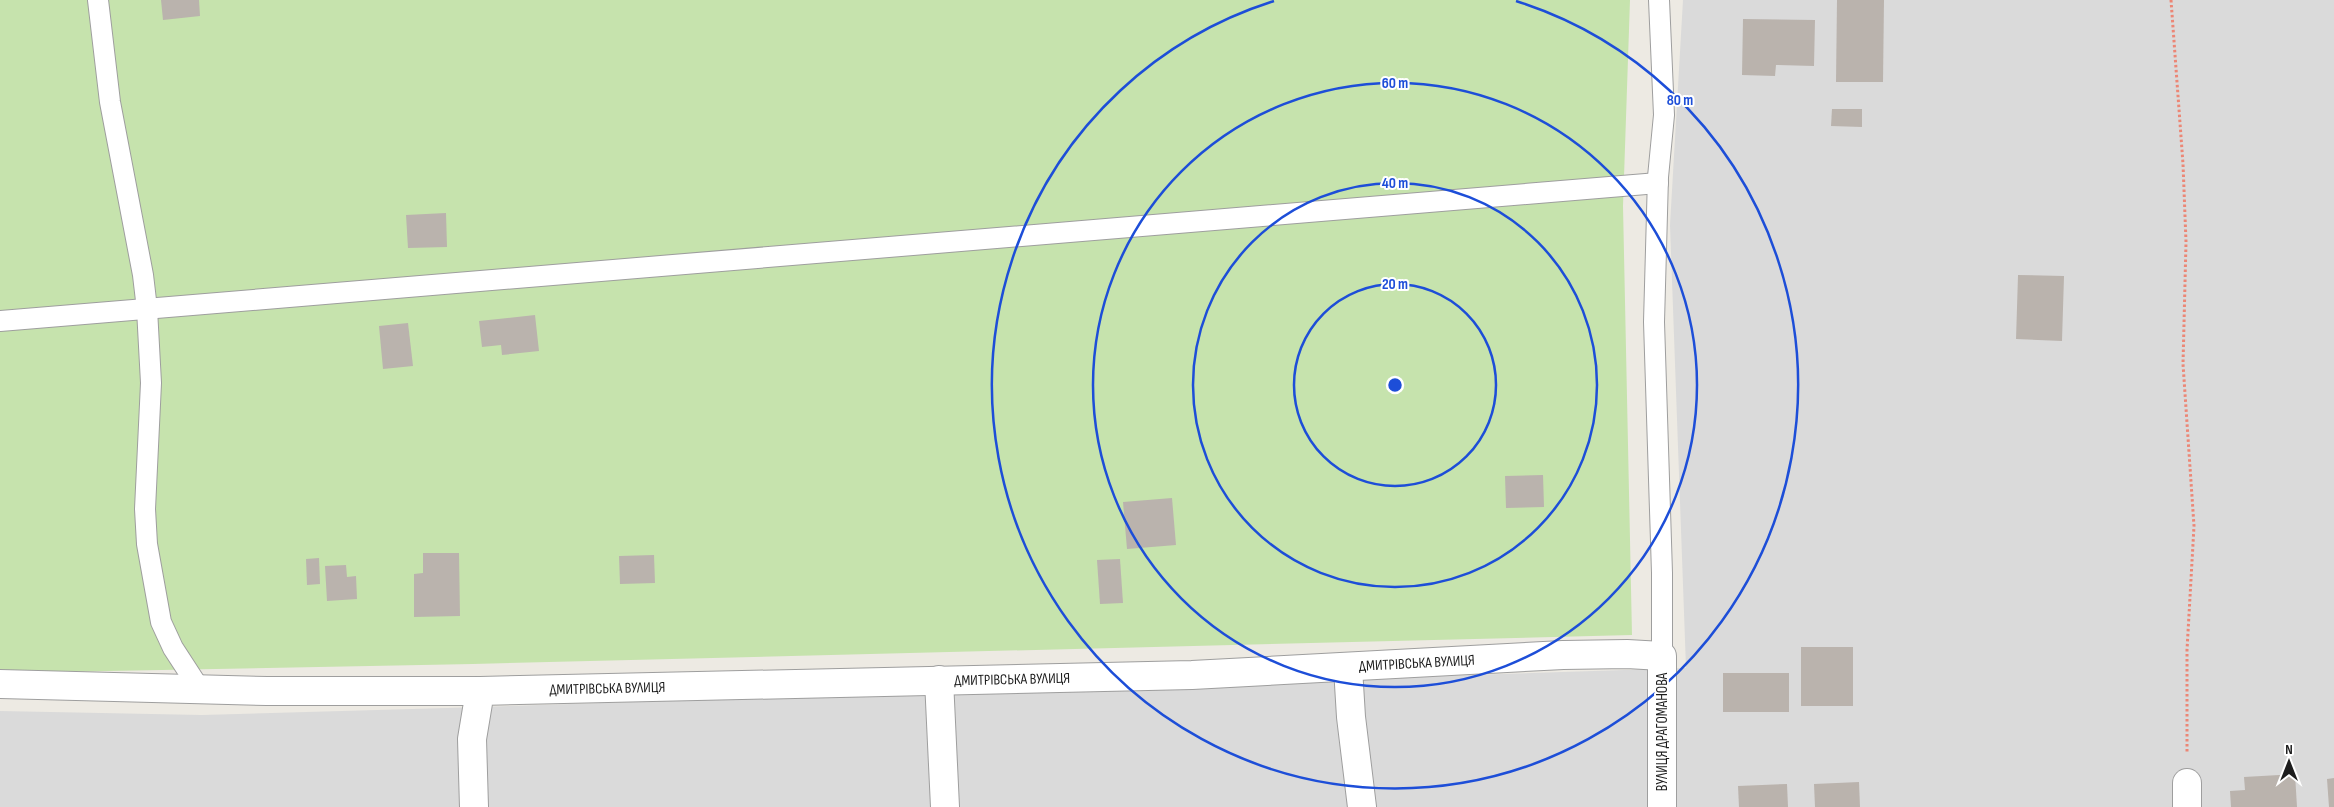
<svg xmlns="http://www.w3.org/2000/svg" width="2334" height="807" font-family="'Sofia Sans Condensed',sans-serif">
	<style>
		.residential { fill: #dadada }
		.grass { fill: #c6e3ad }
		.building { fill: #bab3ad }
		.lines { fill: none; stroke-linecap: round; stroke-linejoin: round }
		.service-casing { stroke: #9e9e9e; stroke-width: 22 }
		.minor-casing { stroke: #9e9e9e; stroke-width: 30 }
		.path { stroke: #ec8675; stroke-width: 3; stroke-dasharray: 2.5 2.5; stroke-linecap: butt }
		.service { stroke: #fff; stroke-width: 20 }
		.minor { stroke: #fff; stroke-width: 28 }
		.ring { fill: none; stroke: #1d4ed8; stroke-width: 2.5 }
		.labels { text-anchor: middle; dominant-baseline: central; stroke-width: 4; stroke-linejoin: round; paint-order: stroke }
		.street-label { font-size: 15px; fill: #1d1d1d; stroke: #fff }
		.centre { fill: #1d4ed8; stroke: #fff; stroke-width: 2.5 }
		.ring-label { font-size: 15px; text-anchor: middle; font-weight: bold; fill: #1d4ed8; stroke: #fff; stroke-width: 4; stroke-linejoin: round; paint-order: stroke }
	</style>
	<rect width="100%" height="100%" fill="#edeae3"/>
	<path class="residential" d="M1683 0H2334V807H0V711L202 715 447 708 1686 668 1670 225Z"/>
	<path class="grass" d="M0 0H1630L1623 206 1632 635 473 664 0 673Z"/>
	<g class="building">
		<path d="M161 0H199L200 16 163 20Z"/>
		<path d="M1837 0H1884L1883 82H1836Z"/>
		<path d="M1743 19 1815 20 1814 66 1776 65 1775 76 1742 75Z"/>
		<path d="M1832 109H1862V127L1831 126Z"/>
		<path d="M446 213 447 247 408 248 406 215Z"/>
		<path d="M2018 275 2064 276 2062 341 2016 339Z"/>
		<path d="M535 315 539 351 502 355 501 345 482 347 479 321Z"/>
		<path d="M408 323 413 366 383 369 379 326Z"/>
		<path d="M1543 475 1544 507 1506 508 1505 476Z"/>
		<path d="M1172 498 1176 545 1127 549 1123 502Z"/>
		<path d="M423 553H459L460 616 414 617V574L423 573Z"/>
		<path d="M654 555 655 583 620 584 619 556Z"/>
		<path d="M319 558 320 584 307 585 306 559Z"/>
		<path d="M1120 559 1123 603 1100 604 1097 560Z"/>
		<path d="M346 565 347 577 356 576 357 599 327 601 325 566Z"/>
		<rect x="1801" y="647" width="52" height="59"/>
		<rect x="1723" y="673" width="66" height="39"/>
		<path d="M2295 774 2297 807H2231L2230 791 2245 790 2244 777Z"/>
		<path d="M2334 778V807H2329L2327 779Z"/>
		<path d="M1859 782 1860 807H1815L1814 784Z"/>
		<path d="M1787 784 1788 807H1739L1738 786Z"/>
	</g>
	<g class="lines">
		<defs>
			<g id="service">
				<path d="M98 0 110 102 143 275 147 309 151 383 145 509 147 544 161 622 173 648 199 688"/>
				<path d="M1659 0 1664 115 1658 177 1654 322 1662 573V656"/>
				<path d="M0 321 1658 183"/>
			</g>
			<g id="minor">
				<path d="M1348 668 1351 717 1362 807"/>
				<path d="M939 680 945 807"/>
				<path d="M0 684 267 691H480"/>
				<path d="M2187 783V807"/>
				<path id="s1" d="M474 807 472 739 480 691 1192 675 1563 655 1627 654 1662 656V807"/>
			</g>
		</defs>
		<use href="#service" class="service-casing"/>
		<use href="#minor" class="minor-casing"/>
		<path class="path" d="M2171 0 2183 164 2186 242 2183 364 2194 526 2187 650V752"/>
		<use href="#service" class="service"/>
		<use href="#minor" class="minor"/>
	</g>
	<g class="ring">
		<circle cx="1395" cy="385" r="101"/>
		<circle cx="1395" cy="385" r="202"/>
		<circle cx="1395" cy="385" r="302"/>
		<path d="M1516 1A403 403 0 1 1 1274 1"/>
	</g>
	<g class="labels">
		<g class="street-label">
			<text stroke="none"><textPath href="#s1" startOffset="1054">ДМИТРІВСЬКА ВУЛИЦЯ</textPath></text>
			<text stroke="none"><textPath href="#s1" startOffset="649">ДМИТРІВСЬКА ВУЛИЦЯ</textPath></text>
			<text stroke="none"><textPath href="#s1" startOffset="244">ДМИТРІВСЬКА ВУЛИЦЯ</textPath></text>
			<text transform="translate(1662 732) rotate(-90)">ВУЛИЦЯ ДРАГОМАНОВА</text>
		</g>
	</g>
	<circle cx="1395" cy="385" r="8" class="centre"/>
	<g class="ring-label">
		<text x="1395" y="88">60 m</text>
		<text x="1680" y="105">80 m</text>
		<text x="1395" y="188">40 m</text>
		<text x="1395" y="289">20 m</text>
	</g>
	<g transform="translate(2289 762)" stroke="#ffffff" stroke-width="4" paint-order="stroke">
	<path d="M0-4L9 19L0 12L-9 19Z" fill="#1d1d1d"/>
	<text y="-8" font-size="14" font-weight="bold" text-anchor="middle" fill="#1d1d1d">N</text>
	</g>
</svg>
